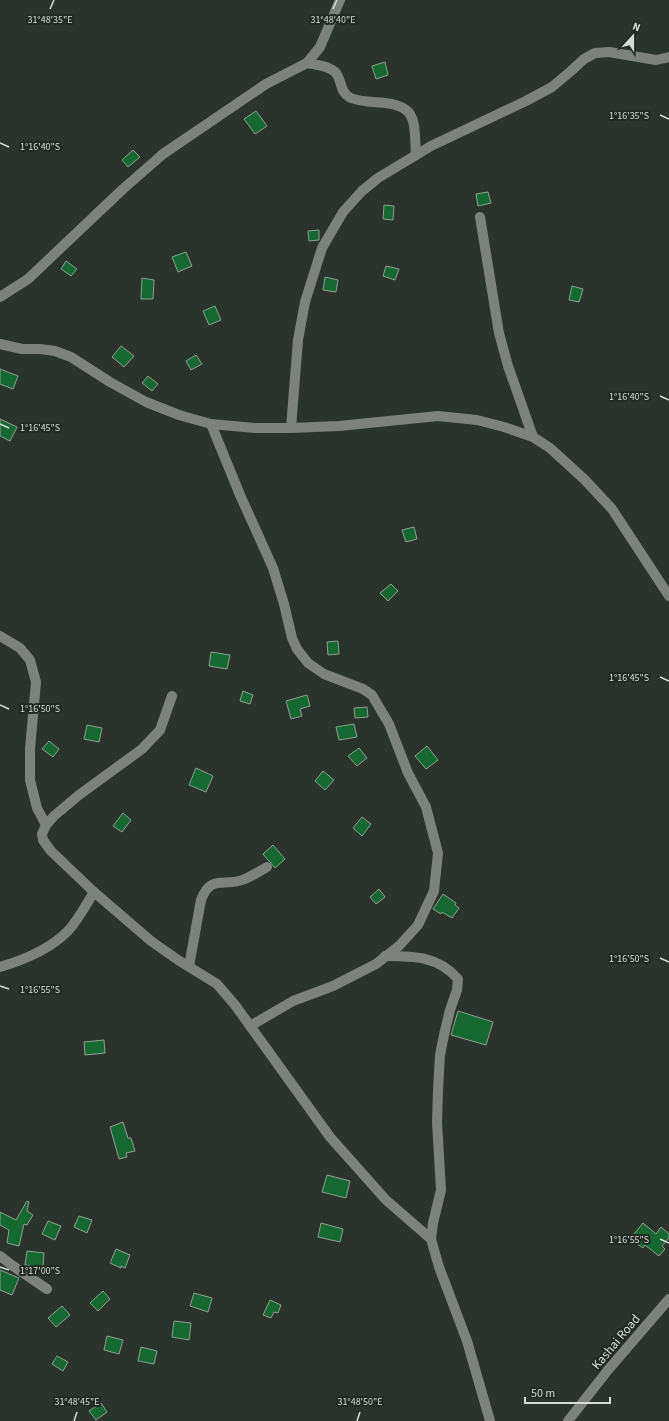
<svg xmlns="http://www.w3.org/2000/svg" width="669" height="1421" font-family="'Source Sans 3',sans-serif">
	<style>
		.building { fill: #156831; stroke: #939e94 }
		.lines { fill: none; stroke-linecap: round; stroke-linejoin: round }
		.minor { stroke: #7d827d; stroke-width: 10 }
		.ticks { fill: none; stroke: #d6dcd7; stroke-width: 1.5 }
		.labels { text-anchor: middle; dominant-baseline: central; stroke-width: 4; stroke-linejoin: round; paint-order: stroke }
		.street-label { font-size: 13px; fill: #d6dcd7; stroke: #212a22 }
		.ticks-label { font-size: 10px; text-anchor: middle; fill: #d6dcd7; stroke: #212a22; stroke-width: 4; stroke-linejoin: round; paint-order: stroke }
	</style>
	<rect width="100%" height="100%" fill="#2a342c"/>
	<g class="building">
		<path d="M385 62 388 75 376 79 372 66Z"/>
		<path d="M256 111 267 126 255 134 244 119Z"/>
		<path d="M133 150 140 157 128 167 122 160Z"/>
		<path d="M488 192 491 203 478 206 476 194Z"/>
		<path d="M384 205 394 206 393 220 383 219Z"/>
		<path d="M319 230V240L309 241 308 231Z"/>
		<path d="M186 252 192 266 178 272 172 257Z"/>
		<path d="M66 261 77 269 71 276 61 269Z"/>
		<path d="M386 266 399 269 395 280 383 276Z"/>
		<path d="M325 277 338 280 336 292 323 290Z"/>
		<path d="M142 278 154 280 153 299H141Z"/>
		<path d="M572 286 583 289 579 302 569 300Z"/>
		<path d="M215 306 221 320 209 325 203 311Z"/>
		<path d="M121 346 134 356 124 367 112 357Z"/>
		<path d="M196 355 202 364 191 370 186 361Z"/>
		<path d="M0 369 18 376 13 389 0 384Z"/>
		<path d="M148 376 158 384 152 391 142 383Z"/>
		<path d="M0 419 17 427 10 441 0 436Z"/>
		<path d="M414 527 417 539 406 542 402 530Z"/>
		<path d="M391 584 398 591 388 601 380 593Z"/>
		<path d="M338 641 339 654 328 655 327 642Z"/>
		<path d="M211 652 230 655 227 669 209 666Z"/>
		<path d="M243 691 253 695 250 704 240 701Z"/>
		<path d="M307 695 310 706 300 709 302 716 291 719 286 701Z"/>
		<path d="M367 707 368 717 355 718 354 708Z"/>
		<path d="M354 724 357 737 339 740 336 727Z"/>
		<path d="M87 725 102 728 99 742 84 739Z"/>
		<path d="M49 741 59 749 53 757 42 749Z"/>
		<path d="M427 746 438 760 426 769 415 756Z"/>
		<path d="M359 748 367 758 357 766 348 756Z"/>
		<path d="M196 768 213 776 206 792 189 785Z"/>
		<path d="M323 771 334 780 325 790 315 781Z"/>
		<path d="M123 813 131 820 122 832 113 826Z"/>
		<path d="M362 817 371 824 362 836 353 828Z"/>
		<path d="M273 845 285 859 275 868 263 854Z"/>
		<path d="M379 889 385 897 376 904 370 897Z"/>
		<path d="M443 894 456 903 455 905 459 908 452 918 442 912 441 914 433 909Z"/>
		<path d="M458 1011 493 1022 486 1045 451 1035Z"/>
		<path d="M104 1040 105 1053 85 1055 84 1042Z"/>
		<path d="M123 1122 128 1138H131L135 1151 126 1153 127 1157 119 1159 110 1127Z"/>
		<path d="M327 1175 350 1181 346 1198 322 1192Z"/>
		<path d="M27 1201 29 1202 27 1211 33 1215 27 1225 24 1224 19 1246 7 1243 9 1230 0 1225V1212L16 1220Z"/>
		<path d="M79 1216 92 1220 87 1233 74 1227Z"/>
		<path d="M48 1221 61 1226 55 1240 42 1234Z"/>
		<path d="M321 1223 343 1229 340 1242 318 1237Z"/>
		<path d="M643 1223 656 1234 661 1227 669 1234V1238L662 1246 665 1249 659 1256 645 1245 643 1248 630 1239Z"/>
		<path d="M116 1249 130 1255 125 1268 121 1266V1268L110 1263Z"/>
		<path d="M27 1251 44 1253 43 1267 25 1265Z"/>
		<path d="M0 1270 19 1278 12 1295 0 1290Z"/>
		<path d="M103 1291 110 1299 98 1311 90 1303Z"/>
		<path d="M194 1293 212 1298 208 1312 190 1306Z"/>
		<path d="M270 1300 281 1305 278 1313 274 1312 271 1318 263 1315Z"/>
		<path d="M62 1306 70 1315 56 1327 48 1318Z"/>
		<path d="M174 1321 191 1323 189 1340 172 1337Z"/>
		<path d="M107 1336 123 1340 119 1354 104 1350Z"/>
		<path d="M141 1347 157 1351 154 1364 138 1361Z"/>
		<path d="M57 1356 68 1362 63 1371 52 1364Z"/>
		<path d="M101 1403 107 1412 96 1420 89 1411Z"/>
	</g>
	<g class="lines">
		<g class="minor">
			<path d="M307 63C316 65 330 66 336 73 342 81 340 92 349 97 356 101 365 101 373 102 417 104 414 116 416 155"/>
			<path d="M480 217 499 333 508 366 533 437"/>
			<path d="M0 297 28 279 123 189 163 154 266 84 307 63 320 47 340 0"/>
			<path d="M0 344 22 349H40L55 351 71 357 110 382 146 402 179 415 211 424 255 428H291L339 426 438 416 477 420 504 427 533 437 550 448 585 480 612 509 669 596"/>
			<path d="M211 424 240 495 273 568 284 604 292 638 297 649 308 663 324 674 363 689 372 695 389 724 408 773 426 807 438 853 434 891 418 925 399 946 376 964 333 986 293 1001 250 1026"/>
			<path d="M291 428 298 340 305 302 322 248 343 212 362 191 378 178 431 146 526 101 552 87 571 71 584 59 595 53 609 52 656 60 669 57"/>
			<path d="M0 636 20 648 30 660 36 682 30 749V780L37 808 46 825"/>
			<path d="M172 696 160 730 142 749 79 795 54 816 46 825 42 834 43 840 51 851 94 892 151 941 178 960 217 984 235 1005 330 1137 386 1200 431 1239 439 1267 467 1341 490 1421"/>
			<path d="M385 956C414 956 438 956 458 979L457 990 450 1010 444 1035 440 1055 438 1090 437 1122 441 1190 433 1223 431 1239"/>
			<path d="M189 966 201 900C211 873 225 888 245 879 252 876 260 871 267 867"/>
			<path d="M0 967C24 960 50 949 68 931 78 920 86 905 94 892"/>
			<path d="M0 1256 13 1266 47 1289"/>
			<path d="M568 1421 608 1370 669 1299"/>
		</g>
	</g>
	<path class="ticks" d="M50 9 54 0M333 9 337 0M660 115 669 119M0 143 9 147M660 396 669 400M0 424 9 428M660 677 669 681M0 705 9 709M660 958 669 962M0 986 9 989M660 1239 669 1243M0 1267 9 1270M74 1421 77 1412M357 1421 360 1412"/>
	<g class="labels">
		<g class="street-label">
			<text transform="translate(616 1342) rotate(-50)">Kashai Road</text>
		</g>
	</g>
	<g class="ticks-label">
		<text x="50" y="23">31°48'35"E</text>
		<text x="333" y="23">31°48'40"E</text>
		<text x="629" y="119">1°16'35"S</text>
		<text x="40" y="150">1°16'40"S</text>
		<text x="629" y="400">1°16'40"S</text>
		<text x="40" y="431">1°16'45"S</text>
		<text x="629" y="681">1°16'45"S</text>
		<text x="40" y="712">1°16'50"S</text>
		<text x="629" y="962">1°16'50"S</text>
		<text x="40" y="993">1°16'55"S</text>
		<text x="629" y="1243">1°16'55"S</text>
		<text x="40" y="1274">1°17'00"S</text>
		<text x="77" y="1405">31°48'45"E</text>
		<text x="360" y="1405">31°48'50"E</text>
	</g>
	<g transform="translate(633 36) rotate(21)" stroke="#212a22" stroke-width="3" paint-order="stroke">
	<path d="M0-3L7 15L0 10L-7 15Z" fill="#d6dcd7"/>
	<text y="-6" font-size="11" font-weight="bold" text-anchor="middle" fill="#d6dcd7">N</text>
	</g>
	<path d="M525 1397v6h85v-6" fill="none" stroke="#d6dcd7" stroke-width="2"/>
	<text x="531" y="1397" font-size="12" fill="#d6dcd7" stroke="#212a22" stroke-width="3" paint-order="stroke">50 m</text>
</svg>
